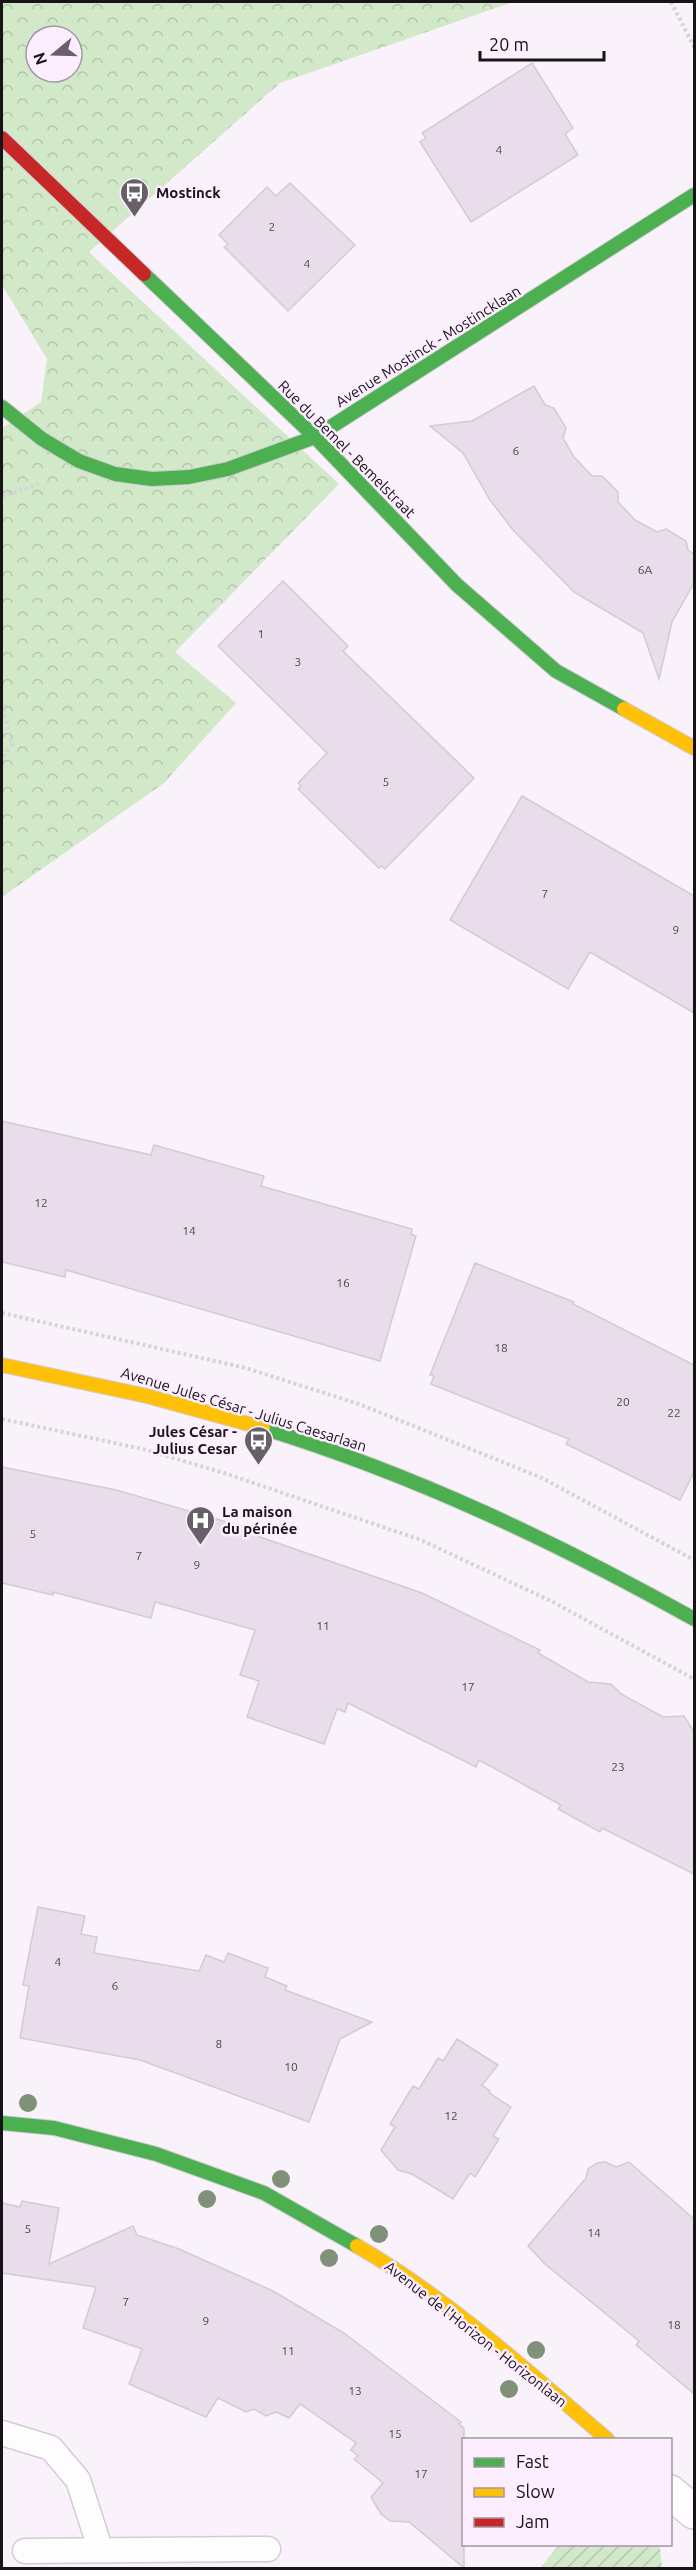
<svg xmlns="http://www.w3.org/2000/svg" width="696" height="2570" font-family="Ubuntu,sans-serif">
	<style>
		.forest { fill: url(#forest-crowns); fill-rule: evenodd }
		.garden { fill: url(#garden-furrows) }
		.building { fill: #e9dceb; stroke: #d1cbd3; stroke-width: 1.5 }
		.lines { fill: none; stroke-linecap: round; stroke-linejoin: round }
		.lane-casing { stroke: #d2ccd3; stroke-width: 27 }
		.street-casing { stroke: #d2ccd3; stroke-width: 36 }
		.fast-casing { stroke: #d2ccd3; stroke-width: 16 }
		.slow-casing { stroke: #d2ccd3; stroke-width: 16 }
		.jam-casing { stroke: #d2ccd3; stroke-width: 16 }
		.path { stroke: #d6d3d6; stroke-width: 4; stroke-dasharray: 3 3; stroke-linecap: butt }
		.lane { stroke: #fefdfe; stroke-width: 24 }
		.street { stroke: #fefdfe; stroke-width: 33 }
		.fast { stroke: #4caf50; stroke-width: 14 }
		.slow { stroke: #ffc107; stroke-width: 14 }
		.jam { stroke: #c62828; stroke-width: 14 }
		.tree { fill: #809179 }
		.labels { text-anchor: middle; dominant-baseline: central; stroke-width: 5; stroke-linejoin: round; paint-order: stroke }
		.number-label { font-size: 12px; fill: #4d464e }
		.poi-label { font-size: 15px; font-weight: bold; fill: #181219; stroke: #fdeeff; text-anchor: start }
		.street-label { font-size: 15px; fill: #181219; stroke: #fdeeff }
	</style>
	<defs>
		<pattern id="forest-crowns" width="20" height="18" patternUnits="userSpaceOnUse" patternTransform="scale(1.5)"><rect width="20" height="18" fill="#d1e9c8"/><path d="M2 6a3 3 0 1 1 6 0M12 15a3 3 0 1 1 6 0" fill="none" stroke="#b3c7ab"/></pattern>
		<pattern id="garden-furrows" width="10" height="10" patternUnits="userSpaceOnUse" patternTransform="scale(1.5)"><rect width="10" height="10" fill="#d1e9c8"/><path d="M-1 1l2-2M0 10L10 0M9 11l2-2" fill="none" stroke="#b3c7ab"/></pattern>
	</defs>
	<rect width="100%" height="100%" fill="#faf2fb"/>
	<path class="forest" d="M2 2H513L280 83 89 252 339 484 175 652 236 703 164 783 2 897V428L41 402 47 359 2 285ZM36 36H72V72H36Z"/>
	<path class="garden" d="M560 2544 656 2545 660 2548 662 2568H540Z"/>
	<g class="building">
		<path d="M532 63 573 128 565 134 578 155 471 222 420 142 426 138 422 133Z"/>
		<path d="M290 183 355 245 288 311 224 247 228 244 219 235 267 187 276 196Z"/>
		<path d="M534 386 545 405 554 408 566 428 563 438 574 457 592 476H602L618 492V502L635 520 657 532 666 529 686 541 688 550 694 554V583L672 622 659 679 643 633 574 592 513 530 490 500 463 453 430 426 472 421Z"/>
		<path d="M283 581 348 646 343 651 474 778 385 869 382 866 379 868 298 789 301 786 298 783 327 753 218 646Z"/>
		<path d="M522 796 694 896V1013L590 952 568 989 450 920Z"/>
		<path d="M2 1121 151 1155 154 1145 264 1176 261 1186 412 1229 411 1234 416 1236 380 1361 66 1270 65 1277 2 1262Z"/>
		<path d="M475 1263 574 1302 573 1304 694 1365V1472L680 1500 566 1444 569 1439 431 1384 434 1376 430 1375Z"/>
		<path d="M2 1467 116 1490 241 1526 240 1530 422 1593 540 1650 538 1653 588 1682 611 1684 621 1694 663 1717 684 1716 694 1732V1874L602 1828 600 1832 558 1809 561 1805 479 1760 476 1767 348 1703 345 1712 337 1709 324 1744 247 1717 259 1681 240 1675 255 1630 155 1602 151 1618 53 1592V1595L2 1583Z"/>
		<path d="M38 1907 85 1916 81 1934 97 1937 94 1953 199 1971 206 1955 224 1962 228 1953 268 1968 265 1977 287 1986 285 1990 372 2022 340 2039 309 2122 140 2060 20 2038 29 1986 23 1985Z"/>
		<path d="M457 2039 498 2065 482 2085 490 2091 489 2093 511 2107 493 2136 499 2139 475 2177 470 2173 453 2199 412 2174 398 2170 381 2150 395 2127 390 2124 413 2086 419 2089 438 2058 443 2061Z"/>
		<path d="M605 2162 616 2167 629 2162 694 2219V2394L636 2345 639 2341 545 2264 528 2246 586 2178 588 2169 597 2163Z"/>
		<path d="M22 2201 59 2208 49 2264 133 2226 137 2235 179 2249 273 2291 344 2333 461 2422 459 2424 464 2428V2568L409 2522 390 2521 381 2514 371 2497 383 2483 354 2459 358 2456 351 2450 356 2443 300 2404 289 2418 276 2412 266 2416 254 2409 246 2412 218 2398 206 2417 129 2384 142 2349 83 2328 96 2287 2 2273V2203L20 2207Z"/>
	</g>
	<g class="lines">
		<defs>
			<g id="lane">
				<path d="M2 2433 51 2448 78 2480 100 2548"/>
				<path d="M25 2551 268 2549"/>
			</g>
			<path id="street" d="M670 2492 694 2512"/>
			<g id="fast">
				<path d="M144 274 315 437 457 585 556 671 624 709"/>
				<path d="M2 407 42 439 79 461 115 474 152 479 189 477 228 469 315 437 694 195"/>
				<path d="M263 1428C415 1475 556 1542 694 1619"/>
				<path d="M2 2123 54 2128 156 2154 264 2193 357 2246"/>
			</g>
			<g id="slow">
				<path d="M624 709 694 748"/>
				<path d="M2 1365 147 1396 263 1428"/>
				<path d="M357 2246C446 2297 530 2373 608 2440"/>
			</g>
			<path id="jam" d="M2 138 144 274"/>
		</defs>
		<use href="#lane" class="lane-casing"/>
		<use href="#street" class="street-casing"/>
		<use href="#fast" class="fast-casing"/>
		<use href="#slow" class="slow-casing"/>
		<use href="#jam" class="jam-casing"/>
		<g class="path">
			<path d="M671 2 694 47"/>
			<path d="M2 496 42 483"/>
			<path d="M2 703 12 744 2 760"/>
			<path d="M2 1313 246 1368 359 1404 542 1478 694 1560"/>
			<path d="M2 1419 143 1449 224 1473 421 1540 551 1601 694 1679"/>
		</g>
		<use href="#lane" class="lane"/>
		<use href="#street" class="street"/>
		<use href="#fast" class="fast"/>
		<use href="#slow" class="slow"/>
		<use href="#jam" class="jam"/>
	</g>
	<g class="tree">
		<circle cx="28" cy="2103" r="9"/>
		<circle cx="281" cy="2179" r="9"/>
		<circle cx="207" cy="2199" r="9"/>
		<circle cx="379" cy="2234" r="9"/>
		<circle cx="329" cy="2258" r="9"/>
		<circle cx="536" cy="2350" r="9"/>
		<circle cx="509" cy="2389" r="9"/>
	</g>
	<defs>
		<symbol id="bus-pin" viewBox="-11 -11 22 30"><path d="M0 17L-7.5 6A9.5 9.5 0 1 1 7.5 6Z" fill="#676068" stroke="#fdeeff"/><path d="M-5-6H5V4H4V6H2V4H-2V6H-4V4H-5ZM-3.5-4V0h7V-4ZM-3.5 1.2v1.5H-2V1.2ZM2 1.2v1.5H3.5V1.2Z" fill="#fff"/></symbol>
		<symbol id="hospital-pin" viewBox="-11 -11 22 30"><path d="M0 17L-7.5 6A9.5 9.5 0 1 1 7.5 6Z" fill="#676068" stroke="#fdeeff"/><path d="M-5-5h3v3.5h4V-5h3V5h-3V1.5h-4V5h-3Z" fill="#fff"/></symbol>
	</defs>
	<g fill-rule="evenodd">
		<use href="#bus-pin" x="118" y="176" width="33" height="45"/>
		<use href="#bus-pin" x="242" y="1424" width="33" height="45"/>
		<use href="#hospital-pin" x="184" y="1504" width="33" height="45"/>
	</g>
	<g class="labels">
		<g class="number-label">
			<text x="499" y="149">4</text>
			<text x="272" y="226">2</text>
			<text x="307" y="263">4</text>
			<text x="516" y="450">6</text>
			<text x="645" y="569">6A</text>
			<text x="261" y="633">1</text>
			<text x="298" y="661">3</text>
			<text x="386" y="781">5</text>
			<text x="545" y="893">7</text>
			<text x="676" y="929">9</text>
			<text x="41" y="1202">12</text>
			<text x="189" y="1230">14</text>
			<text x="343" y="1282">16</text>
			<text x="501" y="1347">18</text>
			<text x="623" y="1401">20</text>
			<text x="674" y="1412">22</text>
			<text x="33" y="1533">5</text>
			<text x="139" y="1555">7</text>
			<text x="197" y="1564">9</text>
			<text x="323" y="1625">11</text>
			<text x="468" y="1686">17</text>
			<text x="618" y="1766">23</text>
			<text x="58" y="1961">4</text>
			<text x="115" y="1985">6</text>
			<text x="219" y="2043">8</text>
			<text x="291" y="2066">10</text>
			<text x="451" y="2115">12</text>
			<text x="28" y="2228">5</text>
			<text x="594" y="2232">14</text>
			<text x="126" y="2301">7</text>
			<text x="206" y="2320">9</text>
			<text x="674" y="2324">18</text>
			<text x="288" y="2350">11</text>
			<text x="355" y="2390">13</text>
			<text x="395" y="2433">15</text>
			<text x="421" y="2473">17</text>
		</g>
		<g class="poi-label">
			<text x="156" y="192">Mostinck</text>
			<text x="237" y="1431" text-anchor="end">Jules César -<tspan x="237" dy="17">Julius Cesar</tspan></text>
			<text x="222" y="1511">La maison<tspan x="222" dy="17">du périnée</tspan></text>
		</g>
		<g class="street-label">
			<text transform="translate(428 346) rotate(-32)">Avenue Mostinck - Mostincklaan</text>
			<text transform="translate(347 449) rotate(45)">Rue du Bemel - Bemelstraat</text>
			<text transform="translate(244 1409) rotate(17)">Avenue Jules César - Julius Caesarlaan</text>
			<text transform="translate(476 2334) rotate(38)">Avenue de l'Horizon - Horizonlaan</text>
		</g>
	</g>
	<rect width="696" height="2570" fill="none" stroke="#181219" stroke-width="6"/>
	<rect x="462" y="2438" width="210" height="108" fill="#fdeeff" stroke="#a196a3" stroke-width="1.5"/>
	<rect x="474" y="2458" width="30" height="9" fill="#4caf50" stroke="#a196a3" stroke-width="1.5"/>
	<text x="516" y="2468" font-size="18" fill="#181219">Fast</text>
	<rect x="474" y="2488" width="30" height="9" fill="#ffc107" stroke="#a196a3" stroke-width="1.5"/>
	<text x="516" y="2498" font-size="18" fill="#181219">Slow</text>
	<rect x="474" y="2518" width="30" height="9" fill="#c62828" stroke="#a196a3" stroke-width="1.5"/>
	<text x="516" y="2528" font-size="18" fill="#181219">Jam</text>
	<g transform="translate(54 54) rotate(251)"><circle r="28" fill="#fdeeff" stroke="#a196a3" stroke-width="1.5"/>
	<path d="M0-4.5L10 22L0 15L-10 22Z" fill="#676068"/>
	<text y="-9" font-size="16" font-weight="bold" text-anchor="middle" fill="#181219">N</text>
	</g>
	<path d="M480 51v9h124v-9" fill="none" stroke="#181219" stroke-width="3"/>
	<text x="489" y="51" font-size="18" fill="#181219" stroke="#fdeeff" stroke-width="4.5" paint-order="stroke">20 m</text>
</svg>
